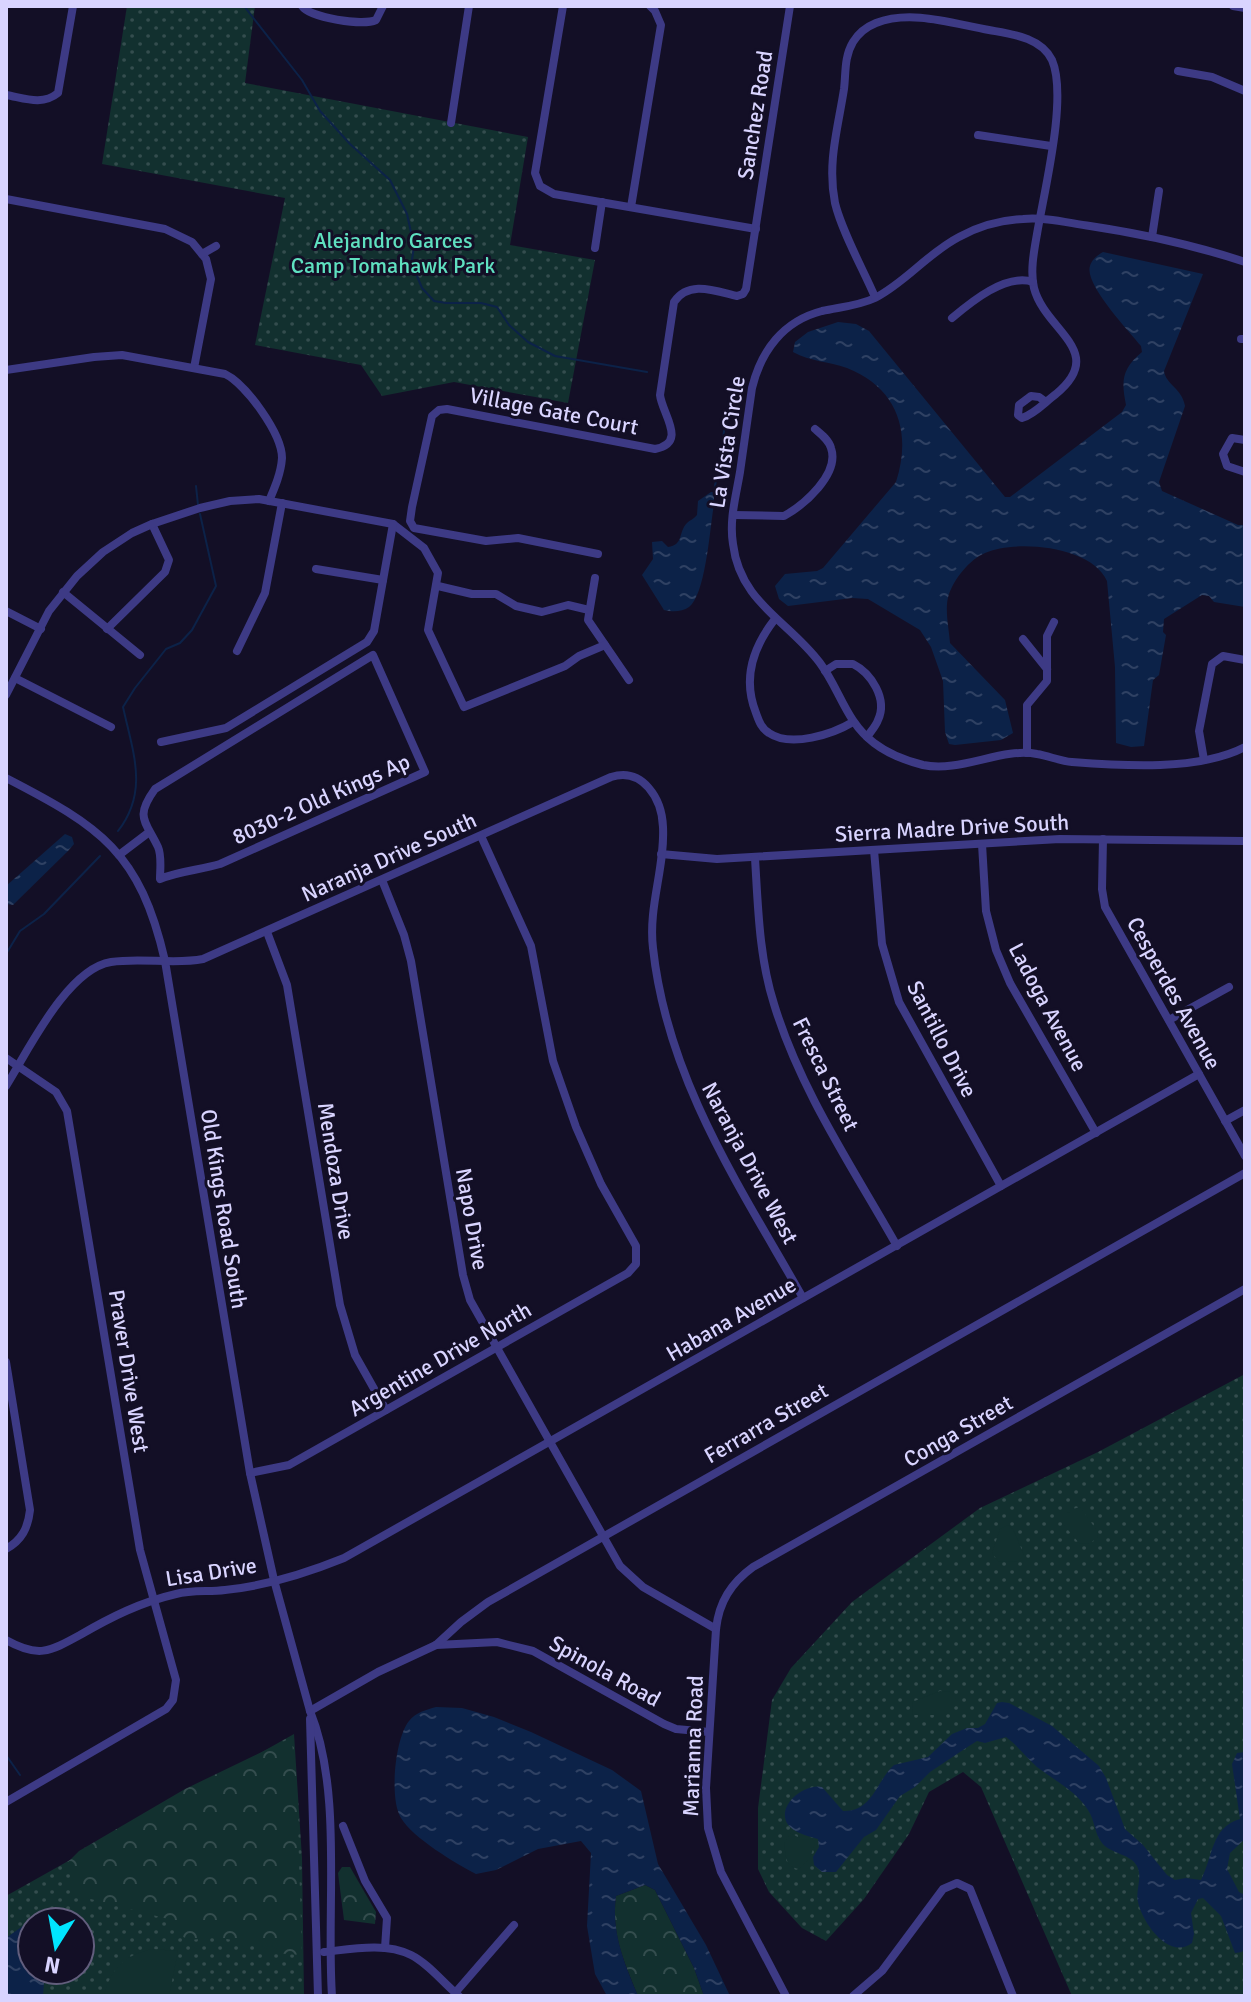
<svg xmlns="http://www.w3.org/2000/svg" width="1251" height="2002" font-family="Signika,sans-serif">
	<style>
		.green { fill: url(#green-dots); fill-rule: evenodd }
		.forest { fill: url(#forest-crowns) }
		.pitch { fill: #12302f }
		.water { fill: url(#water-ripples) }
		.lines { fill: none; stroke-linecap: round; stroke-linejoin: round }
		.stream { stroke: #0c2248; stroke-width: 2 }
		.minor { stroke: #3d3a85; stroke-width: 8 }
		.labels { text-anchor: middle; dominant-baseline: central; stroke-width: 6; stroke-linejoin: round; paint-order: stroke }
		.street-label { font-size: 22px; fill: #d9d4ff; stroke: #130f26 }
		.park-label { font-size: 22px; fill: #5fe0c0; stroke: #130f26 }
	</style>
	<defs>
		<pattern id="green-dots" width="8" height="8" patternUnits="userSpaceOnUse" patternTransform="scale(2)"><rect width="8" height="8" fill="#12302f"/><path d="M2 2h.1M6 6h.1" fill="none" stroke="#344d4e" stroke-width="1.8" stroke-linecap="round"/></pattern>
		<pattern id="forest-crowns" width="20" height="18" patternUnits="userSpaceOnUse" patternTransform="scale(2)"><rect width="20" height="18" fill="#12302f"/><path d="M2 6a3 3 0 1 1 6 0M12 15a3 3 0 1 1 6 0" fill="none" stroke="#344d4e"/></pattern>
		<pattern id="water-ripples" width="26" height="14" patternUnits="userSpaceOnUse" patternTransform="scale(2)"><rect width="26" height="14" fill="#0c2248"/><path d="M2 4q2-2 4 0t4 0M15 11q2-2 4 0t4 0" fill="none" stroke="#2f4163"/></pattern>
	</defs>
	<rect width="100%" height="100%" fill="#130f26"/>
	<g class="green">
		<path d="M127 6H255L245 83 528 137 510 245 595 260 568 403 454 382 382 396 361 365 255 345 285 198 102 164Z"/>
		<path d="M1245 1374V1996H1072L981 1787 963 1772 929 1792 909 1834 864 1899 826 1941 802 1928 769 1892 758 1869V1808L772 1700 791 1668 852 1602 980 1508 1098 1452Z"/>
		<path d="M294 1734 302 1858 304 1996H6V1896ZM32 1922H80V1970H32Z"/>
	</g>
	<g class="forest">
		<path d="M291 1738 296 1769 302 1955 272 1953 243 1942 216 1937 191 1940 178 1935 172 1920 79 1896 71 1884 69 1861 79 1851 185 1789Z"/>
		<path d="M342 1867H350L376 1912 375 1924 344 1920 338 1873Z"/>
		<path d="M645 1885 655 1890 694 1968 704 1996H638C624 1961 611 1934 616 1896Z"/>
	</g>
	<g class="pitch">
		<path d="M1080 1507 1098 1532 1097 1538 1089 1544 1079 1543 1064 1525V1516L1073 1509Z"/>
		<path d="M1008 1525 1013 1529 1024 1555 1017 1562 998 1561 992 1553 1000 1529Z"/>
		<path d="M940 1691 950 1692 956 1699V1705L946 1715H913L912 1702Z"/>
		<path d="M791 1833 801 1839 813 1840 815 1843 810 1858 799 1869C785 1867 786 1856 784 1843Z"/>
		<path d="M152 1949 178 1951 169 1996H104C110 1969 125 1955 152 1949Z"/>
	</g>
	<g class="water">
		<path d="M1103 252 1203 274 1164 371C1166 385 1182 388 1185 406L1159 482 1162 491 1238 525H1245V607L1214 602 1209 596 1202 595 1164 619 1163 632 1166 635 1159 675 1153 680 1144 746 1131 747 1116 743 1115 667 1107 581C1092 546 1016 539 985 553 969 560 955 578 949 594 944 608 949 628 950 643L1005 700 1013 733 1001 740 955 745 949 744 945 732 943 681 931 647 920 630 868 599 852 598 788 606 779 599 775 586 785 574 817 571 823 568 896 482C912 433 898 388 847 368 828 361 811 362 793 352L795 342 808 332 838 322 856 324 869 331 1005 497H1010L1122 412 1126 405C1121 380 1122 369 1142 352L1141 346C1129 331 1084 284 1090 266 1092 259 1098 255 1103 252Z"/>
		<path d="M711 492H714V504C710 526 706 594 689 607 682 612 672 612 664 610L642 575 653 559 652 542 662 541 668 547C684 545 678 532 687 523 690 520 694 519 697 515L698 501Z"/>
		<path d="M65 834 72 837 74 844 68 851 13 905 6 904V886Z"/>
		<path d="M1002 1702 1009 1703 1052 1726 1099 1766 1106 1778 1125 1829 1143 1845 1167 1875 1175 1880 1186 1878 1201 1880C1213 1857 1211 1827 1240 1819L1232 1764 1237 1753 1245 1752V1839L1230 1853 1227 1869 1239 1892 1245 1895V1947L1242 1952 1235 1953 1221 1916 1203 1898 1198 1899 1191 1913 1194 1934 1192 1943C1169 1961 1142 1922 1138 1902 1135 1890 1143 1878 1137 1866 1131 1854 1111 1854 1102 1843 1094 1833 1095 1820 1088 1810 1076 1791 1054 1780 1037 1767 1026 1757 1017 1745 1006 1737L985 1743 977 1741 969 1746 930 1772 915 1787 900 1796 876 1830 864 1837 836 1872H822L814 1865 813 1857 819 1847 818 1839C808 1836 790 1832 786 1821 779 1803 806 1783 822 1787L843 1811C873 1812 876 1781 894 1765L928 1757 952 1734 967 1728H978L985 1724 997 1703Z"/>
		<path d="M436 1707 462 1708 494 1717 531 1732 612 1770 641 1791 658 1864 706 1945 730 1996H704L694 1968 655 1890 645 1885 616 1896C611 1932 624 1963 638 1996H607L595 1974 587 1926 591 1853 581 1841 538 1849 496 1870 476 1874C455 1863 413 1838 401 1818 389 1799 395 1738 409 1721 416 1712 426 1710 436 1707Z"/>
		<path d="M27 1923H32V1970H45L43 1996H6V1938Z"/>
	</g>
	<g class="lines">
		<g class="stream">
			<path d="M244 6 302 80 320 111 350 144 390 180 407 214 414 246 412 260 417 276 422 288 434 301 446 303H481L497 307 509 325 528 342 555 356 647 372"/>
			<path d="M196 486 198 505"/>
			<path d="M714 492 731 389"/>
			<path d="M118 831C149 791 133 753 123 707L135 688 166 649 180 643 192 630 216 586 200 514"/>
			<path d="M6 954 20 931 44 914 100 856"/>
			<path d="M6 1755 20 1775"/>
		</g>
		<g class="minor">
			<path d="M302 6C310 18 363 26 376 20L383 6"/>
			<path d="M563 6 535 173 540 186 554 194 756 229"/>
			<path d="M1233 6 1245 8"/>
			<path d="M1178 71 1212 77 1245 91"/>
			<path d="M6 95C24 98 42 106 58 93L73 6"/>
			<path d="M451 123 469 6"/>
			<path d="M978 135 1051 146"/>
			<path d="M6 199 165 229 192 242 206 259 211 279 194 368"/>
			<path d="M631 207 661 25 655 11 650 6"/>
			<path d="M1152 237 1159 191"/>
			<path d="M595 248 602 202"/>
			<path d="M202 254 216 246"/>
			<path d="M1245 262C1194 245 1143 234 1090 226 1068 223 1046 217 1023 219 1001 220 979 226 959 237 928 253 906 282 875 298 858 306 840 307 822 311 783 321 761 351 752 388 748 416 744 444 740 472 736 496 729 520 733 544 740 603 789 621 820 663 840 690 846 722 874 743 887 753 907 761 923 765 960 773 1002 747 1037 754 1049 756 1060 761 1072 762 1123 766 1199 771 1245 747"/>
			<path d="M875 297C863 269 842 232 835 203 827 163 838 128 844 89 846 73 844 57 853 42 858 34 866 27 876 23 911 9 954 24 989 30 1011 34 1041 37 1052 60 1068 97 1044 192 1037 234 1034 251 1030 271 1034 288 1045 331 1108 351 1056 394 1045 402 1035 414 1022 418L1018 415 1019 405 1031 396 1039 397 1046 402"/>
			<path d="M952 318C971 302 1006 273 1033 282"/>
			<path d="M1241 339H1245"/>
			<path d="M6 370 94 357 122 355 225 374C246 384 282 434 282 458 281 473 275 487 269 501"/>
			<path d="M1245 440 1232 438 1223 454 1227 466 1245 472"/>
			<path d="M733 515 784 516C804 505 840 474 831 448 829 440 821 434 815 429"/>
			<path d="M598 554 518 538 486 541 414 528 410 521 412 507 432 416 439 410 447 409 655 449C688 443 662 414 660 395L674 302C689 280 715 291 737 296L743 294 746 289 790 6"/>
			<path d="M316 569 383 580"/>
			<path d="M595 578 588 620 629 680"/>
			<path d="M438 586 472 594H496L516 606 542 612 568 605 589 610"/>
			<path d="M63 592 140 655"/>
			<path d="M6 611 41 629"/>
			<path d="M775 619C753 647 742 678 756 713 759 721 761 728 769 733 791 748 833 734 853 722"/>
			<path d="M107 629 165 572 169 560 152 524"/>
			<path d="M1023 639 1047 669"/>
			<path d="M237 651 265 593 282 503"/>
			<path d="M373 655 425 772 220 864C200 870 179 871 160 879 160 869 162 856 158 847 146 821 134 818 155 789Z"/>
			<path d="M825 671 836 664H853C871 673 888 699 878 720 876 726 871 731 867 737"/>
			<path d="M15 678 111 727"/>
			<path d="M6 695 49 611 77 576 103 552 132 533 152 524 200 508 230 501 259 499 393 524 424 548 438 573 428 630 464 707 565 666 579 656 605 645"/>
			<path d="M161 742 226 728 367 642 374 631 393 524"/>
			<path d="M1027 753V705L1047 681V636L1054 622"/>
			<path d="M1204 760 1199 731 1212 664 1223 656 1245 660"/>
			<path d="M6 778C101 827 140 852 165 961L250 1473 274 1580 310 1711C343 1792 326 1907 332 1996"/>
			<path d="M1103 839 1102 889 1105 907 1245 1156"/>
			<path d="M982 844 986 911 996 950 1010 983 1096 1133"/>
			<path d="M874 850 882 944 899 1002 1001 1186"/>
			<path d="M661 854 717 859 1060 839 1245 841"/>
			<path d="M119 855 148 833"/>
			<path d="M755 858C758 906 759 957 774 1004 800 1090 853 1168 897 1246"/>
			<path d="M382 880 404 935 411 961 463 1275 470 1300 620 1566 643 1587 716 1629"/>
			<path d="M267 932 287 985 340 1305 355 1355 386 1410"/>
			<path d="M1169 1020 1229 987"/>
			<path d="M6 1058 56 1092 67 1111 140 1550 176 1680 173 1700 166 1709 6 1802"/>
			<path d="M6 1086C28 1051 67 969 111 962 142 957 173 965 203 959L611 777C643 767 662 799 663 827 665 868 648 907 653 948 667 1079 740 1187 803 1298"/>
			<path d="M1225 1121 1245 1110"/>
			<path d="M6 1362 30 1510C28 1528 22 1540 6 1549"/>
			<path d="M250 1473 289 1465 628 1273 636 1264V1246L601 1184 576 1127 553 1061 531 946 481 836"/>
			<path d="M6 1640C38 1658 49 1652 80 1635 111 1617 141 1602 176 1594 192 1590 209 1592 225 1590 265 1586 307 1573 344 1558L1199 1074"/>
			<path d="M436 1645 497 1642 533 1651 664 1724 676 1729 709 1732"/>
			<path d="M310 1711 378 1672 436 1645 461 1622 488 1602 1245 1173"/>
			<path d="M310 1719 318 1996"/>
			<path d="M343 1826 365 1881 387 1918 385 1948"/>
			<path d="M324 1952C351 1949 386 1942 411 1955 429 1964 443 1983 459 1996"/>
			<path d="M455 1993 514 1925"/>
			<path d="M786 1996 721 1872 708 1828 706 1788 716 1629C719 1602 731 1583 753 1567L1245 1289"/>
			<path d="M853 1996 882 1971 943 1889 957 1883 970 1889 1013 1996"/>
		</g>
	</g>
	<g class="labels">
		<g class="street-label">
			<text transform="translate(755 115) rotate(-81)">Sanchez Road</text>
			<text transform="translate(554 411) rotate(11)">Village Gate Court</text>
			<text transform="translate(727 442) rotate(-81)">La Vista Circle</text>
			<text transform="translate(321 799) rotate(-24)">8030-2 Old Kings Ap</text>
			<text transform="translate(952 828) rotate(-3)">Sierra Madre Drive South</text>
			<text transform="translate(389 857) rotate(-24)">Naranja Drive South</text>
			<text transform="translate(1174 993) rotate(61)">Cesperdes Avenue</text>
			<text transform="translate(1048 1007) rotate(62)">Ladoga Avenue</text>
			<text transform="translate(942 1039) rotate(63)">Santillo Drive</text>
			<text transform="translate(826 1074) rotate(64)">Fresca Street</text>
			<text transform="translate(750 1163) rotate(62)">Naranja Drive West</text>
			<text transform="translate(336 1171) rotate(81)">Mendoza Drive</text>
			<text transform="translate(224 1209) rotate(81)">Old Kings Road South</text>
			<text transform="translate(472 1219) rotate(80)">Napo Drive</text>
			<text transform="translate(731 1319) rotate(-30)">Habana Avenue</text>
			<text transform="translate(440 1359) rotate(-30)">Argentine Drive North</text>
			<text transform="translate(129 1371) rotate(81)">Praver Drive West</text>
			<text transform="translate(766 1423) rotate(-30)">Ferrarra Street</text>
			<text transform="translate(958 1431) rotate(-30)">Conga Street</text>
			<text transform="translate(211 1572) rotate(-9)">Lisa Drive</text>
			<text transform="translate(605 1671) rotate(29)">Spinola Road</text>
			<text transform="translate(693 1746) rotate(-88)">Marianna Road</text>
		</g>
		<g class="park-label">
			<text x="393" y="240">Alejandro Garces<tspan x="393" dy="25">Camp Tomahawk Park</tspan></text>
		</g>
	</g>
	<rect width="1251" height="2002" fill="none" stroke="#d9d4ff" stroke-width="16"/>
	<g transform="translate(56 1946) rotate(191)"><circle r="38" fill="#130f26" stroke="#625e7d" stroke-width="2"/>
	<path d="M0-6L14 30L0 20L-14 30Z" fill="#00e5ff"/>
	<text y="-12" font-size="22" font-weight="bold" text-anchor="middle" fill="#d9d4ff">N</text>
	</g>
</svg>
